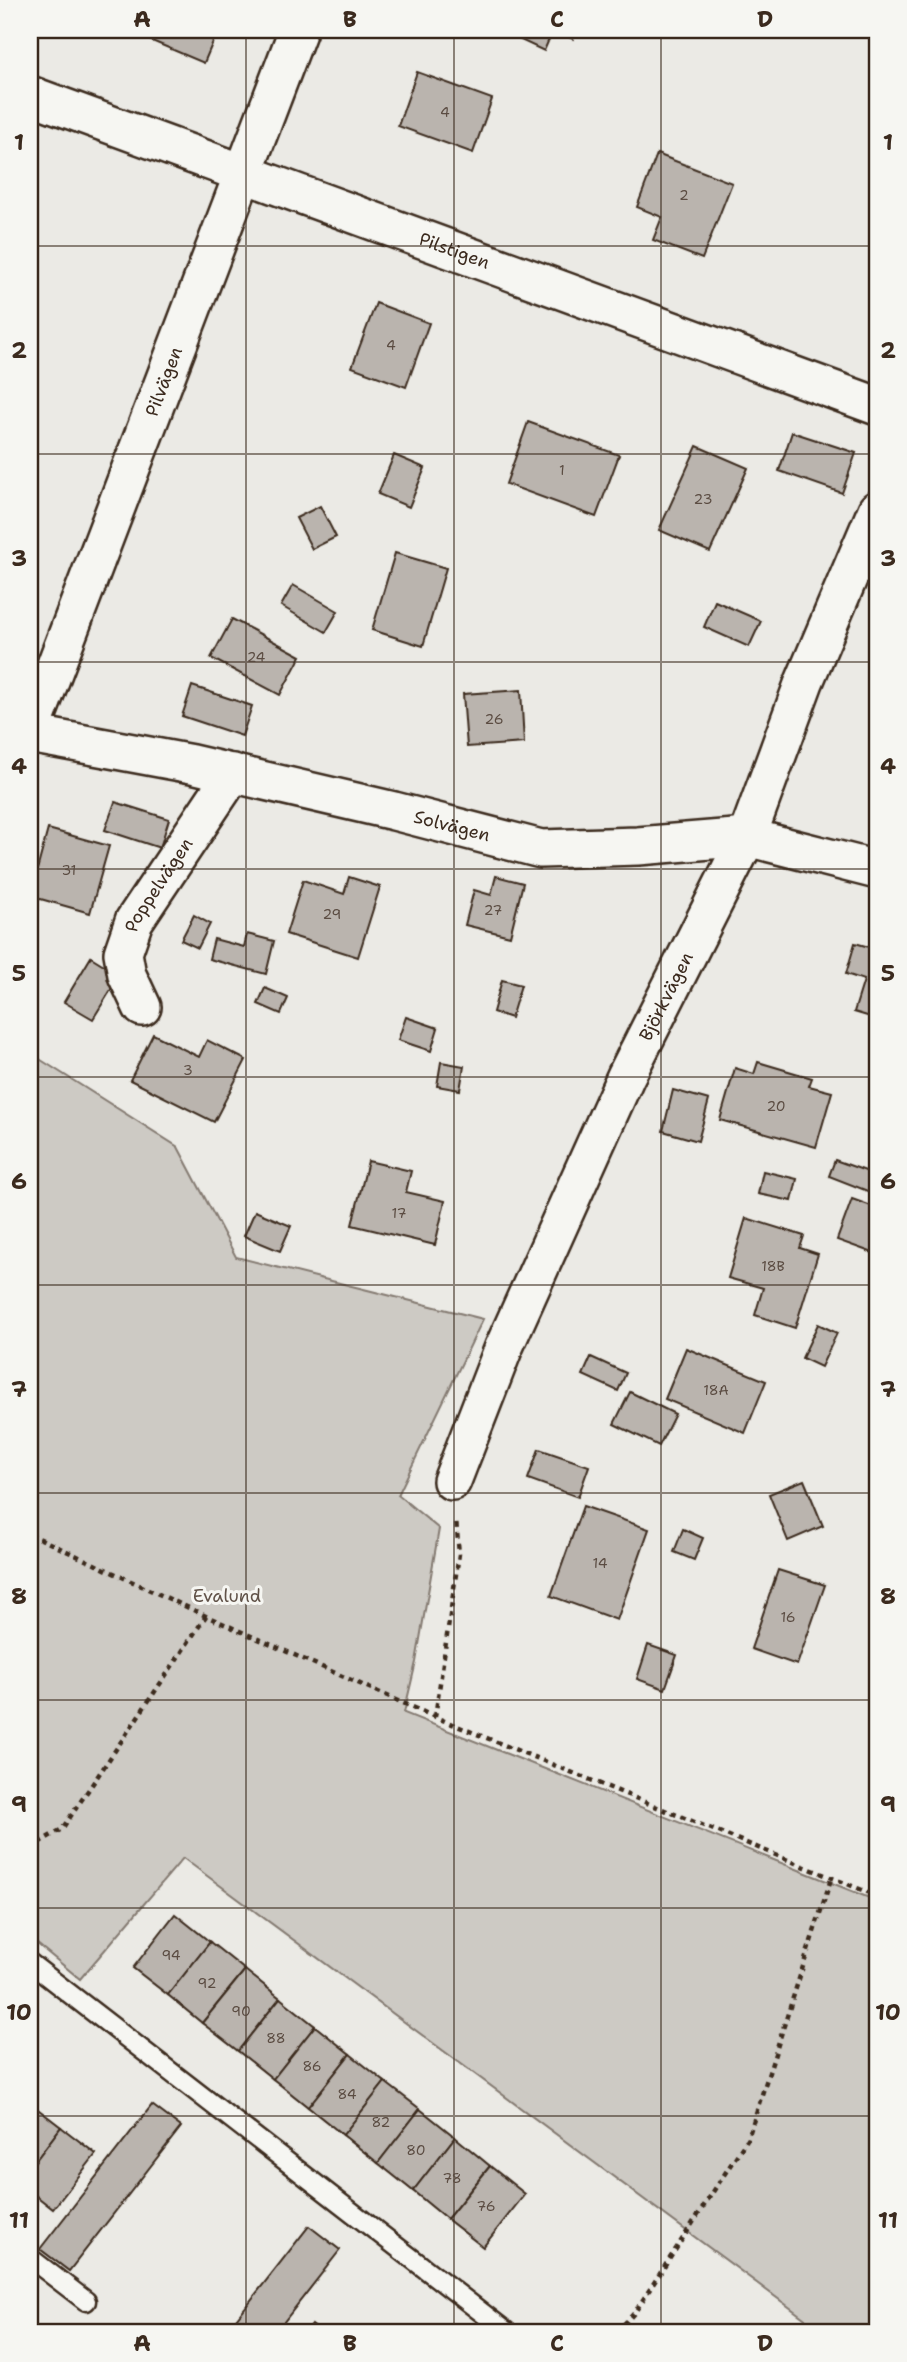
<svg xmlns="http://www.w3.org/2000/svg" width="907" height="2362" font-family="'Shantell Sans',sans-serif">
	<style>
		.green { fill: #cdcac4; stroke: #847a71; stroke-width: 2 }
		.building { fill: #bab4ae; stroke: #3b2a1e; stroke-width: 2 }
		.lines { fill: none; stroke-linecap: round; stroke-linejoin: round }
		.service-casing { stroke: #3b2a1e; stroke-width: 23 }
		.minor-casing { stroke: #3b2a1e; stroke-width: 42 }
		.path { stroke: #3b2a1e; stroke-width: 4.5; stroke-dasharray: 5 5; stroke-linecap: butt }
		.service { stroke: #f6f6f2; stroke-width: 18 }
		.minor { stroke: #f6f6f2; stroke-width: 37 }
		.grid { fill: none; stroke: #3b2a1e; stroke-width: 2; stroke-opacity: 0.55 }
		.labels { text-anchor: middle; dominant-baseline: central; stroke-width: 6; stroke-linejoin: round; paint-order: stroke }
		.number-label { font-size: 14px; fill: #5b4c42 }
		.street-label { font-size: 18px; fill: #3b2a1e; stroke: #f6f6f2 }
		.park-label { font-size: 18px; fill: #605248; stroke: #f6f6f2 }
		.neatline { fill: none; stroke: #3b2a1e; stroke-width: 2.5 }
		.grid-label { font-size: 23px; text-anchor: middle; font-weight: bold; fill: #3b2a1e }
	</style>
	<rect width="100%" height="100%" fill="#ebeae5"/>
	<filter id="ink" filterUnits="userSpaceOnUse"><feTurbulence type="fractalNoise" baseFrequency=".0143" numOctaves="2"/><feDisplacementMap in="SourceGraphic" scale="14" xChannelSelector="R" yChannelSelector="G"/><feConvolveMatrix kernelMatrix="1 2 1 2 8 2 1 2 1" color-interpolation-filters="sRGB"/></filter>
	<g filter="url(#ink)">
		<path class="green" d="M30 1053 178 1147 236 1257 483 1319 398 1495 439 1529 416 1662 404 1713 877 1901V2332H823L183 1858 80 1979 30 1938Z"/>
		<g class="building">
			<path d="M126 30H218L204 63Z"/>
			<path d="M512 30H576L573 39 553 30 544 51 510 35Z"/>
			<path d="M417 72 492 99 473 153 398 126Z"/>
			<path d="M657 154 732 183 702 259 653 240 662 217 637 207Z"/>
			<path d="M376 303 429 323 406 387 352 367Z"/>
			<path d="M528 422 619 455 596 517 506 484Z"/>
			<path d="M792 432 856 453 842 493 779 471Z"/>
			<path d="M697 446 748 468 710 552 659 530Z"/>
			<path d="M394 455 425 468 409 507 378 494Z"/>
			<path d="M320 506 336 537 312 549 296 518Z"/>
			<path d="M395 553 446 568 423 646 372 630Z"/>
			<path d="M293 585 338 611 326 632 281 606Z"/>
			<path d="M715 601 761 621 749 647 704 627Z"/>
			<path d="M232 619 301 656 280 695 211 658Z"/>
			<path d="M192 686 252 706 242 736 182 716Z"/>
			<path d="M521 690 524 743 467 747 463 694Z"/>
			<path d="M115 802 169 819 160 848 105 830Z"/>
			<path d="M48 829 109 846 90 913 30 896Z"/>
			<path d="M496 876 523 883 510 936 465 925 474 890 491 895Z"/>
			<path d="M349 877 380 887 358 957 286 934 303 880 344 894Z"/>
			<path d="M194 915 210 924 198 948 181 940Z"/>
			<path d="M247 934 274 941 266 974 209 959 214 939 244 947Z"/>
			<path d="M855 943 876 949 877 944V1019L854 1012 864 980 846 974Z"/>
			<path d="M91 957 120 975 93 1019 64 1002Z"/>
			<path d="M502 980 521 985 511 1018 493 1012Z"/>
			<path d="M265 988 288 998 281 1014 258 1004Z"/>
			<path d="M406 1017 438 1028 431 1051 398 1040Z"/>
			<path d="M153 1034 199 1057 207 1040 246 1060 214 1122 130 1080Z"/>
			<path d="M441 1062 464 1066 460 1090 437 1086Z"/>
			<path d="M758 1062 812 1078 809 1086 832 1092 816 1147 720 1120 735 1068 754 1074Z"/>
			<path d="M673 1090 709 1100 698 1141 663 1131Z"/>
			<path d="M835 1160 877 1175 870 1192 829 1176Z"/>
			<path d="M368 1161 411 1171 406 1192 445 1201 435 1245 352 1225Z"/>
			<path d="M763 1171 797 1179 792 1201 758 1194Z"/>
			<path d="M852 1199 877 1208 876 1254 837 1240Z"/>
			<path d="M255 1211 291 1226 280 1251 244 1236Z"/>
			<path d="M746 1218 804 1236 800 1248 818 1254 795 1328 755 1315 763 1288 728 1278Z"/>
			<path d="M818 1324 837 1333 821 1367 802 1358Z"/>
			<path d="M686 1348 766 1381 745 1433 665 1399Z"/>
			<path d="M591 1357 626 1373 618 1391 583 1375Z"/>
			<path d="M630 1392 675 1414 659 1446 614 1424Z"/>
			<path d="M539 1449 589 1466 578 1497 528 1479Z"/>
			<path d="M804 1480 823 1526 788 1541 769 1494Z"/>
			<path d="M583 1506 649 1529 617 1620 551 1596Z"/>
			<path d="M683 1529 703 1538 694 1560 674 1552Z"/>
			<path d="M778 1570 825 1585 797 1665 751 1649Z"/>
			<path d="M648 1645 677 1655 665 1689 637 1679Z"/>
			<path d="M175 1914 210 1942 168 1995 133 1968Z"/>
			<path d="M210 1942 245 1970 202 2023 168 1995Z"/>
			<path d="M245 1970 280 1998 238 2051 202 2023Z"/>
			<path d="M280 1998 315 2026 273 2079 238 2051Z"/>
			<path d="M315 2026 350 2054 308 2107 273 2079Z"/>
			<path d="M350 2054 385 2082 343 2135 308 2107Z"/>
			<path d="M385 2082 420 2109 378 2163 343 2135Z"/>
			<path d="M30 2103 61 2127 30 2168Z"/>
			<path d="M152 2105 181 2127 69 2271 40 2249Z"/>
			<path d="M420 2109 455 2137 413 2191 378 2163Z"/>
			<path d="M61 2127 96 2154 53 2209 30 2191V2168Z"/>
			<path d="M455 2137 490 2166 447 2219 413 2191Z"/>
			<path d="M490 2166 525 2194 483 2247 447 2219Z"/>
			<path d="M309 2226 340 2250 276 2332H226Z"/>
			<path d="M312 2325 321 2332H307Z"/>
			<path d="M694 2325 704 2332H688Z"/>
		</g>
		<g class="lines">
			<defs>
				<g id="service">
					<path d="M30 1963 507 2332"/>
					<path d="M30 2258 86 2301"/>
				</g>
				<g id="minor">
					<path id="s1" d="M30 95 877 406"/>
					<path id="s2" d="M30 733 298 30"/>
					<path id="s3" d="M30 734 192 764 394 811 541 849 638 846 747 837 877 870"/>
					<path id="s4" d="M142 1007 127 975 123 953 134 921 233 773"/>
					<path id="s5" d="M452 1481 504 1347 626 1076 747 837 804 682 877 510"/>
				</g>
			</defs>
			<use href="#service" class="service-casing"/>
			<use href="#minor" class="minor-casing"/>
			<g class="path">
				<path d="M30 1534 206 1616 435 1717 877 1896"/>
				<path d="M435 1717 459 1554 456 1520"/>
				<path d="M30 1848 62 1829 206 1616"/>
				<path d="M617 2332 635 2312 748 2138 831 1879"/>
			</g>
			<use href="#service" class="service"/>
			<use href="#minor" class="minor"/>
		</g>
	</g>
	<path class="grid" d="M246 30V2332M454 30V2332M661 30V2332M30 246H877M30 454H877M30 662H877M30 869H877M30 1077H877M30 1285H877M30 1493H877M30 1700H877M30 1908H877M30 2116H877"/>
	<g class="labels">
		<g class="number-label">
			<text x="445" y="112">4</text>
			<text x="684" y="195">2</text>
			<text x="391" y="345">4</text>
			<text x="562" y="470">1</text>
			<text x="703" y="499">23</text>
			<text x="256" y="657">24</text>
			<text x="494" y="719">26</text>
			<text x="69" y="870">31</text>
			<text x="493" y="910">27</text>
			<text x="332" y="914">29</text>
			<text x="188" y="1070">3</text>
			<text x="776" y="1106">20</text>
			<text x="399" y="1213">17</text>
			<text x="773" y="1266">18B</text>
			<text x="716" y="1390">18A</text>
			<text x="600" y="1563">14</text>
			<text x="788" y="1617">16</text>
			<text x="171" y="1955">94</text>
			<text x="207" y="1983">92</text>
			<text x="241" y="2011">90</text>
			<text x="276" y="2038">88</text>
			<text x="312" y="2066">86</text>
			<text x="347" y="2094">84</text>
			<text x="381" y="2122">82</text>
			<text x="416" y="2150">80</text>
			<text x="452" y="2178">78</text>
			<text x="486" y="2206">76</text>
		</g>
		<g class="street-label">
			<text stroke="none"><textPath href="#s1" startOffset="452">Pilstigen</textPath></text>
			<text stroke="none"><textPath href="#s2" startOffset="376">Pilvägen</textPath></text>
			<text stroke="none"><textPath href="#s3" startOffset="432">Solvägen</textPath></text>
			<text stroke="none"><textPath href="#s4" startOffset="135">Poppelvägen</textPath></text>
			<text stroke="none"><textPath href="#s5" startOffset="530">Björkvägen</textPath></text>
		</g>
		<g class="park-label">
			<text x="227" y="1596">Evalund</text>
		</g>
	</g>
	<rect width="907" height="2362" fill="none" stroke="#f6f6f2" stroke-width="77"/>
	<rect x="38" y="38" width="831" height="2286" class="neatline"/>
	<g class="grid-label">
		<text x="142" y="27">A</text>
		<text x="350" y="27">B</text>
		<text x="557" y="27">C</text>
		<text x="765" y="27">D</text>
		<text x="19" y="150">1</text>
		<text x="888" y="150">1</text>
		<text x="19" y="358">2</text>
		<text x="888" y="358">2</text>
		<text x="19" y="566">3</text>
		<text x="888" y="566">3</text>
		<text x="19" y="774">4</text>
		<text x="888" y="774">4</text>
		<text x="19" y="981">5</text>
		<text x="888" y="981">5</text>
		<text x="19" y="1189">6</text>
		<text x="888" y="1189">6</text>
		<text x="19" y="1397">7</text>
		<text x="888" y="1397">7</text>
		<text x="19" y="1604">8</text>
		<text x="888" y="1604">8</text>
		<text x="19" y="1812">9</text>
		<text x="888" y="1812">9</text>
		<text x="19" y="2020">10</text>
		<text x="888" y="2020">10</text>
		<text x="19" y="2228">11</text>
		<text x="888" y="2228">11</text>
		<text x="142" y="2351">A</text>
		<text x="350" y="2351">B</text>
		<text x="557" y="2351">C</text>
		<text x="765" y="2351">D</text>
	</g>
</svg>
